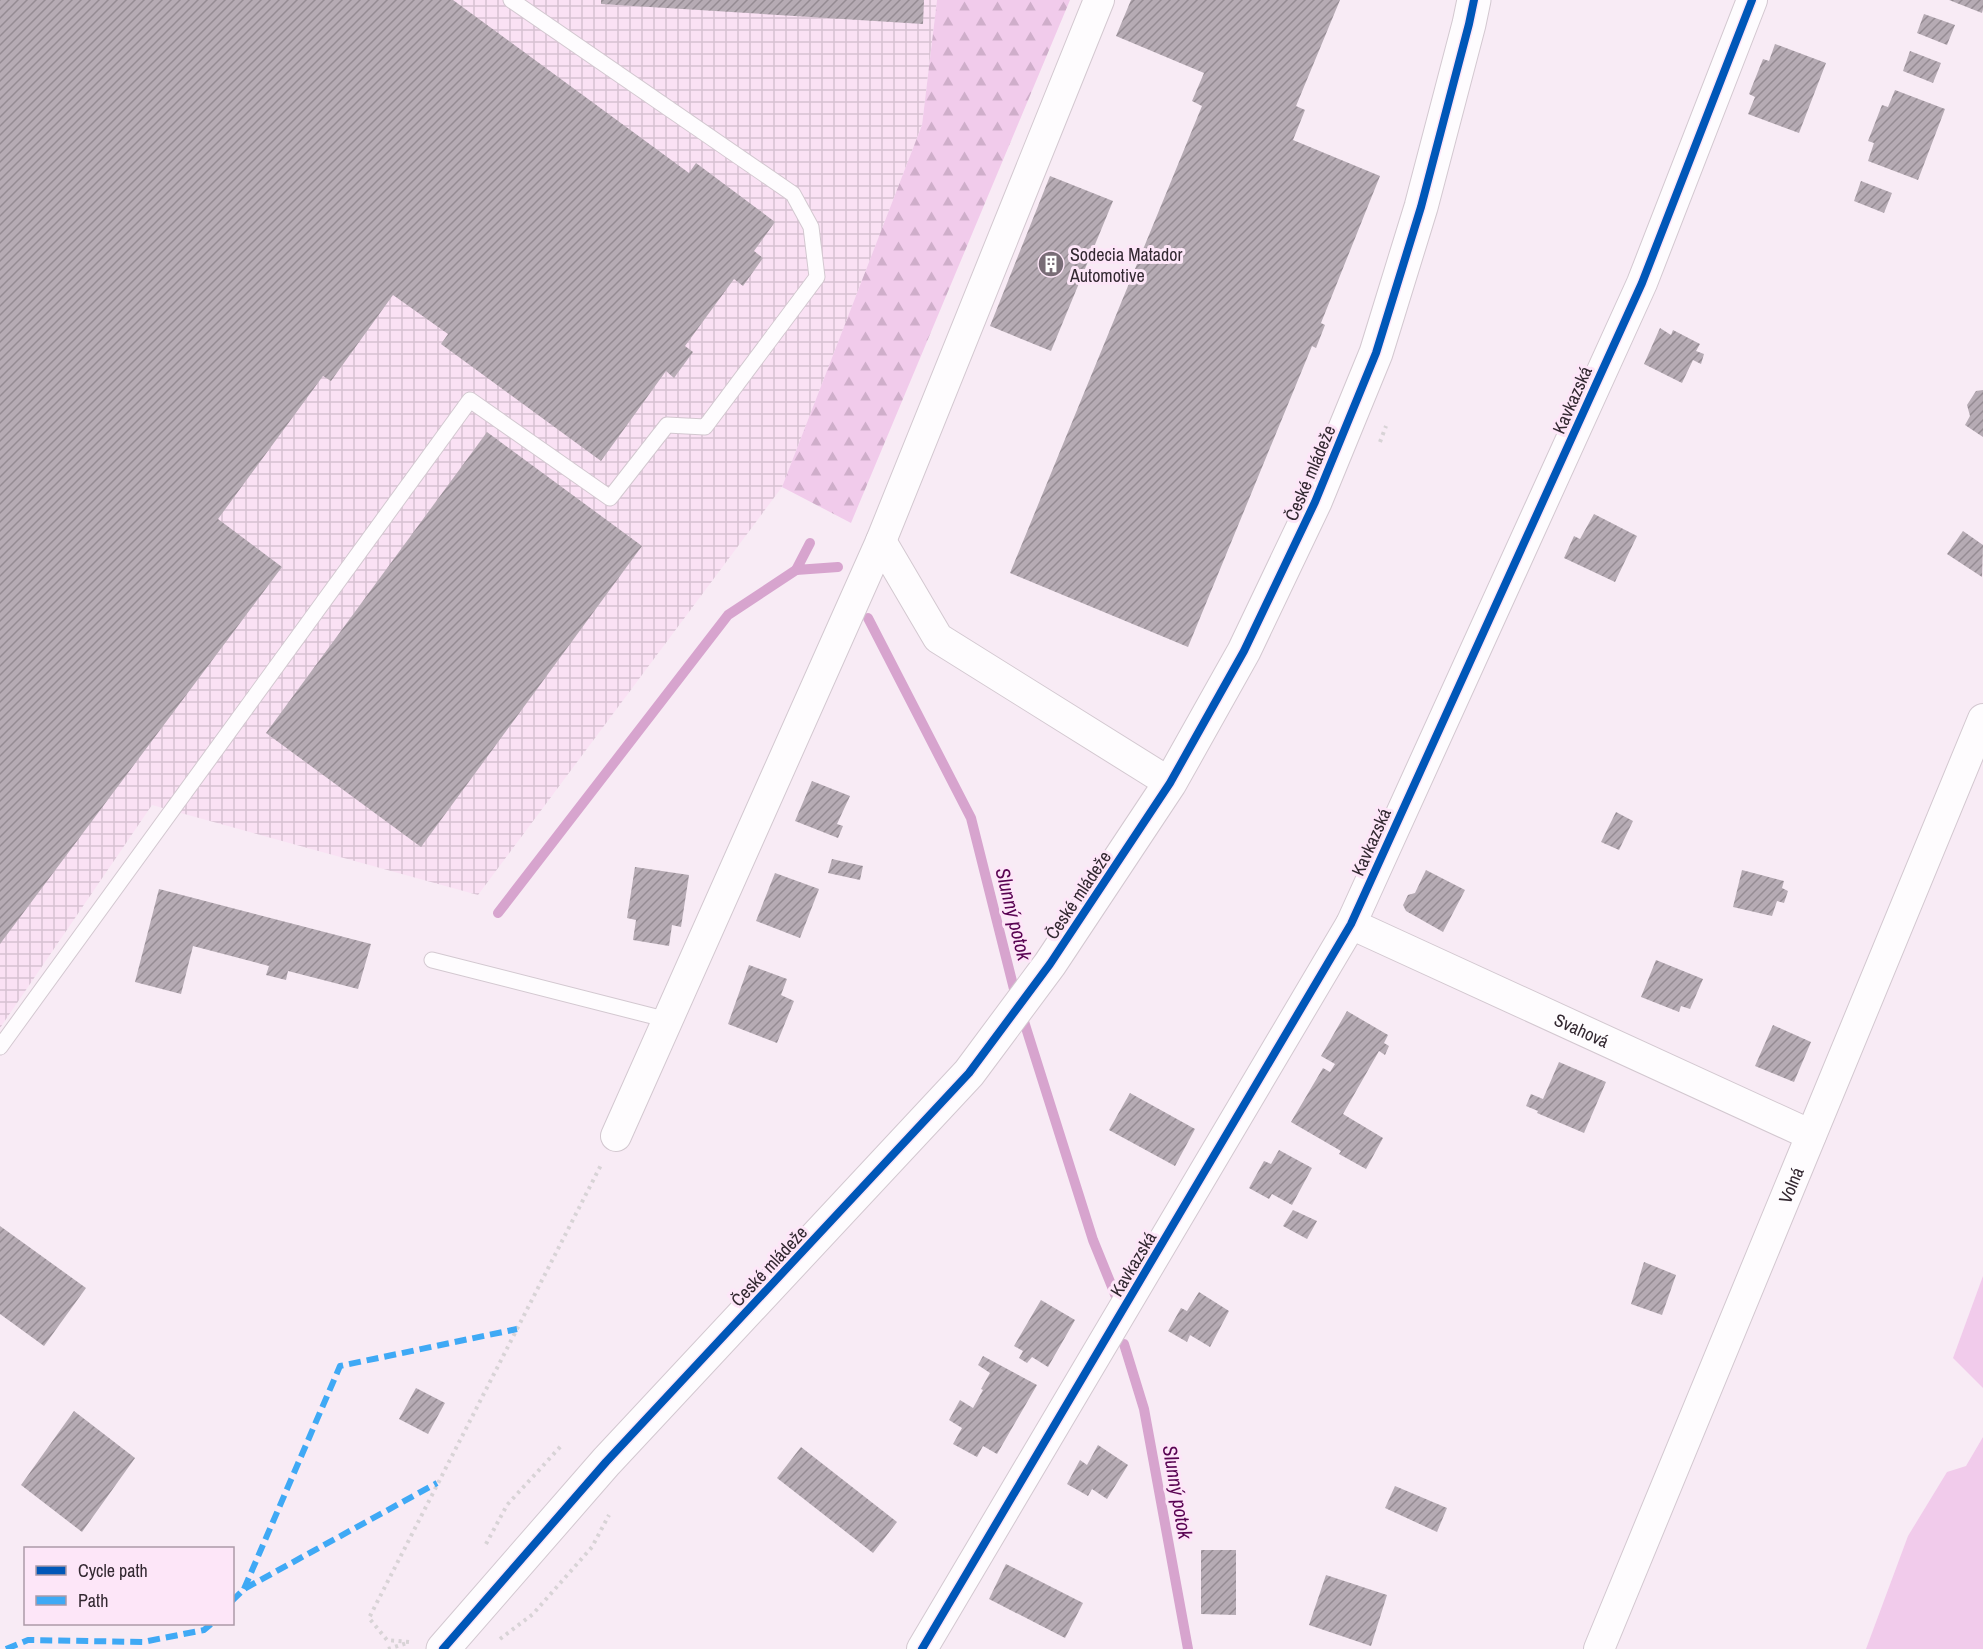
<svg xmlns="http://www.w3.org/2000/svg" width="1983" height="1649" font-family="'Archivo Narrow',sans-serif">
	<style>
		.industrial { fill: url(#industrial-grid) }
		.grass { fill: #f1cbeb }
		.forest { fill: url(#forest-firs) }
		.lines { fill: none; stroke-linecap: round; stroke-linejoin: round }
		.stream { stroke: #d7a4ce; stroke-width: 10 }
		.building { fill: url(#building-hatch) }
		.lane-casing { stroke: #d3c8d0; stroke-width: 17 }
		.street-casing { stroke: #d3c8d0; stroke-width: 32 }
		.secondary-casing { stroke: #d3c8d0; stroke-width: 35 }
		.path { stroke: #d8d3d6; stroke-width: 4; stroke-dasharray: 3 4.5; stroke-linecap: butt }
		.lane { stroke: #fefcfe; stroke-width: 15 }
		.street { stroke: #fefcfe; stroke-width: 30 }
		.secondary { stroke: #fefcfe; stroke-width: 33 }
		.quiet { stroke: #3fa9f5; stroke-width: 6; stroke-dasharray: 12 6; stroke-linecap: butt }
		.cycleway-casing { stroke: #fde6f8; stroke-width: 11 }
		.cycleway { stroke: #0057b8; stroke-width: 8 }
		.labels { text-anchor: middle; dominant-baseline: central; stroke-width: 6; stroke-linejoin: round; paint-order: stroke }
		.poi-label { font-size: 18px; fill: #332831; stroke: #fde6f8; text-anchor: start }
		.street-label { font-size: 18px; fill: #332831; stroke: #fde6f8 }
		.water-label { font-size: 20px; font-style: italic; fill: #590352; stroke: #fde6f8 }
	</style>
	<defs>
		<pattern id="industrial-grid" width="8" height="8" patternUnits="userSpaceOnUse" patternTransform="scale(1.5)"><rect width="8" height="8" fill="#fae1f4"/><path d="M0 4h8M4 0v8" fill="none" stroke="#d7c1d2"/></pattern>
		<pattern id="forest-firs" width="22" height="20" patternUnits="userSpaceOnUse" patternTransform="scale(1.5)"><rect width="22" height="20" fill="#f1cbeb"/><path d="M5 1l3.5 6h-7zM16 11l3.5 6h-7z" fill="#cfaeca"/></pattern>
		<pattern id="building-hatch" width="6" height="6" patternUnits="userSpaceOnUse" patternTransform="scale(1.5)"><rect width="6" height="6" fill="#b6abb4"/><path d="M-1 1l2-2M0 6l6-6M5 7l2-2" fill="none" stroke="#958b93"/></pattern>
	</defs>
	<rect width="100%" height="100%" fill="#f8ebf5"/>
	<path class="industrial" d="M0 0H937L922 125 782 487 478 895 152 805 0 1028Z"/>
	<g class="grass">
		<path d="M1983 1276V1388L1953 1358Z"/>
		<path d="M1983 1437V1649H1866L1908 1536 1947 1472 1966 1466Z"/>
	</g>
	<path class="forest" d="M937 0H1070L851 523 782 487 922 125Z"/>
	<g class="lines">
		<g class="stream">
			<path d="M810 543 796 570 838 567"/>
			<path d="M868 618 971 818 1016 997"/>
			<path d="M498 913 728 615 796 570"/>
			<path d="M1021 1012 1093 1240 1117 1299"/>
			<path d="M1124 1344 1144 1409 1188 1649"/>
		</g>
	</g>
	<g class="building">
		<path d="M0 0H453L689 173 696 163 775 222 754 251 763 258 743 286 734 279 685 346 693 352 674 378 666 371 601 461 441 344 448 334 393 295 331 381 323 376 218 519 282 567 0 944Z"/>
		<path d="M601 0H924L923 24 601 4Z"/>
		<path d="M1131 0H1340L1296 106 1305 110 1293 140 1380 176 1321 323 1325 325 1316 348 1312 346 1188 647 1010 573 1202 106 1192 101 1204 73 1116 36Z"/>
		<path d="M1949 0H1983V9L1982 13Z"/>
		<path d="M1924 14 1955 25 1947 45 1917 33Z"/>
		<path d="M1775 44 1826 63 1799 133 1748 114 1755 97 1749 94 1763 59 1769 61Z"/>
		<path d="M1910 51 1941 63 1933 83 1903 71Z"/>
		<path d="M1895 90 1945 109 1918 180 1868 161 1874 143 1868 141 1882 105 1888 107Z"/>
		<path d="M1050 176 1113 201 1051 351 990 326Z"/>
		<path d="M1861 181 1892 193 1884 213 1854 201Z"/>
		<path d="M1660 328 1671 335 1673 330 1700 344 1696 351 1704 354 1701 364 1693 360 1682 383 1644 364Z"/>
		<path d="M1983 390V437L1965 425 1970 416 1967 405 1976 391Z"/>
		<path d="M487 432 642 546 421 847 266 733Z"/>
		<path d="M1594 514 1637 536 1615 582 1564 558 1574 536 1580 539Z"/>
		<path d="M1963 531 1983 545 1982 577 1947 554Z"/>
		<path d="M812 781 850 796 837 824 843 826 838 838 795 821Z"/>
		<path d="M1616 812 1633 821 1619 850 1601 842Z"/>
		<path d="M832 859 863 866 860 880 828 873Z"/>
		<path d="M635 867 689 875 681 927 672 925 669 946 633 940 636 920 627 918Z"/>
		<path d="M1426 870 1465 890 1443 932 1406 911 1403 905 1408 895 1415 893Z"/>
		<path d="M1742 870 1784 881 1782 888 1788 891 1784 903 1777 901 1772 916 1733 907Z"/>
		<path d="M775 873 819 889 800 938 756 921Z"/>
		<path d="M159 889 371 944 358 989 288 971 286 980 266 975 269 966 193 946 181 994 135 982Z"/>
		<path d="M1656 960 1703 979 1690 1009 1681 1006 1679 1012 1641 997Z"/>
		<path d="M749 965 787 979 781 995 794 1001 777 1043 728 1024Z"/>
		<path d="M1347 1011 1388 1035 1384 1043 1389 1046 1385 1055 1379 1051 1343 1114 1383 1138 1366 1169 1339 1154 1341 1151 1291 1122 1323 1068 1330 1072 1335 1064 1321 1056Z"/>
		<path d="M1773 1025 1811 1042 1794 1082 1755 1066Z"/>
		<path d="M1559 1062 1606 1082 1584 1133 1537 1113 1538 1111 1526 1106 1531 1094 1543 1099Z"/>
		<path d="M1130 1093 1195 1129 1175 1166 1109 1130Z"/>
		<path d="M1279 1150 1312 1168 1292 1205 1272 1194 1269 1199 1249 1188 1264 1161 1271 1164Z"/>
		<path d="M1293 1210 1317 1221 1307 1239 1283 1226Z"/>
		<path d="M0 1226 86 1288 44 1346 0 1314Z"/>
		<path d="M1644 1262 1676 1275 1662 1315 1631 1304Z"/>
		<path d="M1199 1292 1229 1311 1210 1347 1190 1335 1187 1342 1168 1331 1181 1308 1187 1311Z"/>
		<path d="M1041 1300 1075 1320 1048 1367 1032 1357 1027 1363 1019 1358 1023 1351 1014 1346Z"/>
		<path d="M983 1356 1037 1385 997 1454 983 1446 977 1457 953 1444 962 1428 949 1420 960 1400 973 1408 983 1390 981 1389 990 1373 978 1365Z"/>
		<path d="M416 1388 445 1403 428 1434 399 1419Z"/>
		<path d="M74 1411 135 1458 82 1532 21 1485Z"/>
		<path d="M1098 1445 1128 1465 1107 1499 1092 1489 1088 1496 1067 1484 1080 1460 1087 1465Z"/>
		<path d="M801 1447 897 1522 873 1553 777 1478Z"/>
		<path d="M1395 1486 1447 1508 1437 1532 1385 1508Z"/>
		<path d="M1201 1550H1236V1615L1201 1614Z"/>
		<path d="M1006 1564 1083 1603 1065 1638 989 1599Z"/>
		<path d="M1326 1575 1387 1595 1371 1646 1309 1625Z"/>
	</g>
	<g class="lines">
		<defs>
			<g id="lane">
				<path d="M432 960 668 1020"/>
				<path d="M0 1047 470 400 610 498 667 425 705 427 817 277 811 227 793 194 511 0"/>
			</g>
			<g id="street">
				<path d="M881 541 1099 0"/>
				<path id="s1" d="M1351 924 1811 1135"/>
				<path d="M616 1136 881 541 938 638 1170 783"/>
				<path d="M922 1649 1351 924 1642 283 1752 0"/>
				<path id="s2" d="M1599 1649 1983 719"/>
			</g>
			<path id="secondary" d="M443 1649 606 1462 969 1073 1050 964 1170 783 1244 651 1315 502 1376 353 1421 207 1469 24 1474 0"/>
		</defs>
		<use href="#lane" class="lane-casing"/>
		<use href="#street" class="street-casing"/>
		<use href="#secondary" class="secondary-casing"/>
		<g class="path">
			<path d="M1380 442 1386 426"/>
			<path d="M486 1544 507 1505 561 1446"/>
			<path d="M500 1639 533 1614 592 1547 609 1515"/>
			<path d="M409 1642 387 1640 369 1618 602 1163"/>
			<path d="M388 1649 407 1643"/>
		</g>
		<use href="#lane" class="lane"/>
		<use href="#street" class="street"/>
		<use href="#secondary" class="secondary"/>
		<g class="quiet">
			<path d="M244 1589 340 1366 517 1329"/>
			<path d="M232 1601 244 1589 437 1483"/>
			<path d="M6 1649 28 1640 143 1642 204 1630 211 1624"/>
		</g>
		<defs>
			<g id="cycleway">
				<path d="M443 1649 606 1462 969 1073 1050 964 1170 783 1244 651 1315 502 1376 353 1421 207 1469 24 1474 0"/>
				<path d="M922 1649 1351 924 1642 283 1752 0"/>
			</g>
		</defs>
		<use href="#cycleway" class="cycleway-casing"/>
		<use href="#cycleway" class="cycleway"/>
	</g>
	<defs>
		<symbol id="building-disc" viewBox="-11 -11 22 22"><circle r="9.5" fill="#786c76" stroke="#fde6f8"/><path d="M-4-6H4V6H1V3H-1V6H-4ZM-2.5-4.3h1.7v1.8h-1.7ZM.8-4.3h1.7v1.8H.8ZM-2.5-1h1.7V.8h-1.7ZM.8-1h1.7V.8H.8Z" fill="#fff"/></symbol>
	</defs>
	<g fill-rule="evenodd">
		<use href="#building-disc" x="1036" y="249" width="30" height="30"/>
	</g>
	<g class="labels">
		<g class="poi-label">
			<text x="1070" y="254">Sodecia Matador<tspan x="1070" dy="21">Automotive</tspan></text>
		</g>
		<g class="street-label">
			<text transform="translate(1572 400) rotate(-66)">Kavkazská</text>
			<text transform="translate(1310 473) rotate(-67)">České mládeže</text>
			<text transform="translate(1371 842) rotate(-66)">Kavkazská</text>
			<text transform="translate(1078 895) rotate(-56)">České mládeže</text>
			<text stroke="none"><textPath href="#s1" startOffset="254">Svahová</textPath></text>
			<text stroke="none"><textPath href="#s2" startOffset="502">Volná</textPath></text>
			<text transform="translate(1133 1264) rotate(-59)">Kavkazská</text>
			<text transform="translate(769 1266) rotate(-47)">České mládeže</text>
		</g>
		<g class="water-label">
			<text transform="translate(1014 914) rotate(76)">Slunný potok</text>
			<text transform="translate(1178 1492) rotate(80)">Slunný potok</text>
		</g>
	</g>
	<rect x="24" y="1547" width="210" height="78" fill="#fde6f8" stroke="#ac9aa8" stroke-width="1.5"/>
	<rect x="36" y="1566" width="30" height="9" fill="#0057b8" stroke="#ac9aa8" stroke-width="1.5"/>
	<text x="78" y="1577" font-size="18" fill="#332831">Cycle path</text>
	<rect x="36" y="1596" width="30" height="9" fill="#3fa9f5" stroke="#ac9aa8" stroke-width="1.5"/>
	<text x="78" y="1607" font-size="18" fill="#332831">Path</text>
</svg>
